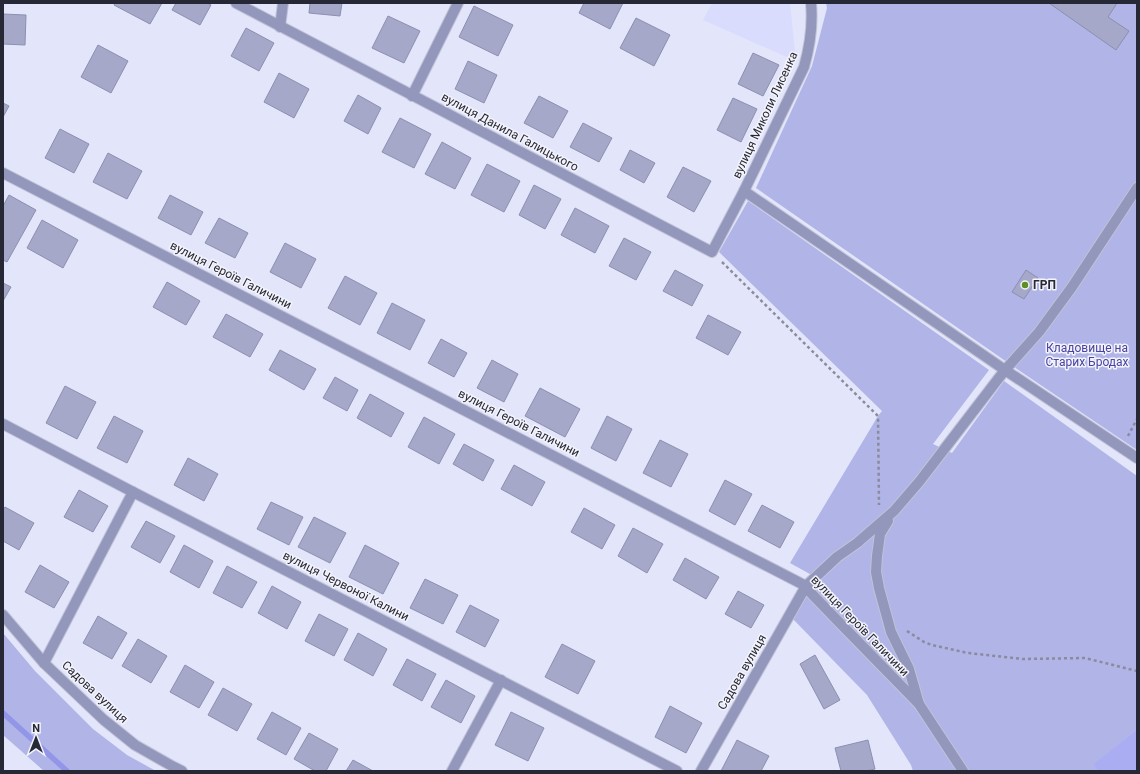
<svg xmlns="http://www.w3.org/2000/svg" width="1140" height="774" font-family="Roboto,sans-serif">
	<style>
		.built { fill: #d9dcfd }
		.green { fill: #b0b4e7 }
		.forest { fill: #aaadf1 }
		.lines { fill: none; stroke-linecap: round; stroke-linejoin: round }
		.stream { stroke: #9395e9; stroke-width: 5.5 }
		.building { fill: #a6a8c9; stroke: #8d8faf }
		.lane-casing { stroke: #c1c3d7; stroke-width: 12 }
		.street-casing { stroke: #c1c3d7; stroke-width: 12 }
		.path { stroke: #8a8b9c; stroke-width: 2.5; stroke-dasharray: 3 3; stroke-linecap: butt }
		.lane { stroke: #9497bc; stroke-width: 10 }
		.street { stroke: #9497bc; stroke-width: 10 }
		.poi-dot { fill: #5d8f26; stroke: #f3f4fb; stroke-width: 1.5 }
		.labels { text-anchor: middle; dominant-baseline: central; stroke-width: 3; stroke-linejoin: round; paint-order: stroke }
		.street-label { font-size: 12px; fill: #272835; stroke: #f3f4fb }
		.poi-label { font-size: 12px; font-weight: bold; fill: #272835; stroke: #f3f4fb; text-anchor: start }
		.park-label { font-size: 12px; fill: #4942a3; stroke: #f3f4fb }
	</style>
	<rect width="100%" height="100%" fill="#e3e5fa"/>
	<path class="built" d="M712 3H790L796 61 703 20Z"/>
	<g class="green">
		<path d="M826 3H1137V450L1017 369 756 188 812 66 827 8Z"/>
		<path d="M748 201 989 370 933 444 952 453 1004 381 1137 476V729L1095 764 1097 771H913L911 765 867 695 791 617 819 579 790 563 878 416 882 411 719 252Z"/>
		<path d="M3 633 35 671 93 729 127 755 156 771H44L3 735Z"/>
	</g>
	<path class="forest" d="M1137 729V771H1097L1094 764Z"/>
	<g class="lines">
		<path class="stream" d="M3 713 67 771"/>
	</g>
	<g class="building">
		<path d="M115 3H162L150 24 114 5Z"/>
		<path d="M176 3H207L211 5 200 25 172 10Z"/>
		<path d="M310 3H342L340 16 309 13Z"/>
		<path d="M584 3H623L610 29 579 13Z"/>
		<path d="M1049 3H1117L1108 17 1129 31 1116 50Z"/>
		<path d="M474 6 513 25 498 56 459 37Z"/>
		<path d="M3 14 26 15 25 45 3 44Z"/>
		<path d="M388 16 420 31 404 63 372 48Z"/>
		<path d="M636 18 670 35 654 66 620 48Z"/>
		<path d="M246 28 274 43 259 71 231 56Z"/>
		<path d="M98 45 128 61 111 93 81 77Z"/>
		<path d="M753 53 779 65 763 96 738 84Z"/>
		<path d="M468 61 497 75 484 103 455 89Z"/>
		<path d="M279 73 309 89 294 118 264 102Z"/>
		<path d="M358 95 381 108 368 134 344 121Z"/>
		<path d="M539 96 568 111 553 138 524 123Z"/>
		<path d="M733 98 757 109 741 142 717 130Z"/>
		<path d="M3 103 9 106 3 117Z"/>
		<path d="M400 118 431 134 414 168 382 152Z"/>
		<path d="M583 123 612 138 599 162 570 147Z"/>
		<path d="M60 129 89 144 74 173 45 158Z"/>
		<path d="M442 142 471 158 455 189 425 174Z"/>
		<path d="M630 150 655 163 644 183 620 170Z"/>
		<path d="M108 153 142 171 127 199 93 182Z"/>
		<path d="M487 164 520 181 504 212 471 195Z"/>
		<path d="M683 167 711 181 694 212 667 197Z"/>
		<path d="M534 185 561 199 545 229 519 215Z"/>
		<path d="M9 195 36 210 7 262 3 260V206Z"/>
		<path d="M170 195 203 212 191 235 158 218Z"/>
		<path d="M575 208 609 226 595 253 561 235Z"/>
		<path d="M219 218 248 233 235 258 205 243Z"/>
		<path d="M42 220 78 240 63 268 27 248Z"/>
		<path d="M624 238 651 252 636 280 609 266Z"/>
		<path d="M285 243 316 259 301 288 270 272Z"/>
		<path d="M675 270 703 285 692 306 663 291Z"/>
		<path d="M1026 270 1038 278 1024 299 1012 292Z"/>
		<path d="M345 276 377 293 360 325 328 308Z"/>
		<path d="M167 282 200 301 186 325 153 307Z"/>
		<path d="M3 283 11 287 3 301Z"/>
		<path d="M392 303 425 320 410 350 377 333Z"/>
		<path d="M226 314 263 334 250 357 213 337Z"/>
		<path d="M708 315 741 332 728 355 696 338Z"/>
		<path d="M441 339 467 353 454 377 428 363Z"/>
		<path d="M280 350 316 369 304 390 269 370Z"/>
		<path d="M492 360 518 374 504 402 477 388Z"/>
		<path d="M335 377 358 390 347 411 323 398Z"/>
		<path d="M65 386 96 402 77 439 46 423Z"/>
		<path d="M540 388 580 409 565 437 525 416Z"/>
		<path d="M370 394 404 413 391 437 357 418Z"/>
		<path d="M114 416 143 431 127 463 97 448Z"/>
		<path d="M607 416 632 429 616 461 591 448Z"/>
		<path d="M424 417 455 434 439 464 408 447Z"/>
		<path d="M660 440 688 454 671 487 643 473Z"/>
		<path d="M464 444 494 460 483 481 453 464Z"/>
		<path d="M188 458 218 474 204 501 174 485Z"/>
		<path d="M514 465 545 482 532 506 501 489Z"/>
		<path d="M725 480 752 494 735 525 709 511Z"/>
		<path d="M79 490 108 506 93 532 64 517Z"/>
		<path d="M271 502 303 517 289 545 257 529Z"/>
		<path d="M762 505 794 522 780 548 748 531Z"/>
		<path d="M5 507 34 523 19 550 3 541V510Z"/>
		<path d="M584 508 615 525 602 549 571 532Z"/>
		<path d="M314 517 346 533 330 563 298 547Z"/>
		<path d="M146 521 175 536 160 563 131 547Z"/>
		<path d="M633 528 663 544 647 573 618 556Z"/>
		<path d="M184 545 213 561 199 588 170 572Z"/>
		<path d="M365 545 399 563 383 594 349 577Z"/>
		<path d="M685 558 719 577 706 599 673 580Z"/>
		<path d="M40 565 69 582 54 608 25 592Z"/>
		<path d="M227 566 257 582 242 608 213 593Z"/>
		<path d="M425 579 458 595 443 624 410 608Z"/>
		<path d="M272 586 301 602 287 629 258 613Z"/>
		<path d="M738 591 764 605 751 628 725 614Z"/>
		<path d="M470 605 499 620 485 647 456 632Z"/>
		<path d="M319 614 348 629 334 656 305 641Z"/>
		<path d="M98 616 127 633 112 659 83 643Z"/>
		<path d="M358 633 387 649 373 676 344 660Z"/>
		<path d="M138 639 167 656 151 683 122 666Z"/>
		<path d="M562 644 595 661 578 694 545 677Z"/>
		<path d="M815 655 840 700 824 709 800 664Z"/>
		<path d="M407 659 436 674 422 701 393 685Z"/>
		<path d="M185 665 214 682 199 708 170 692Z"/>
		<path d="M446 680 475 696 461 723 431 707Z"/>
		<path d="M223 688 252 704 237 731 208 715Z"/>
		<path d="M670 706 702 723 686 753 655 737Z"/>
		<path d="M272 712 301 728 286 755 257 739Z"/>
		<path d="M511 712 544 728 528 761 495 745Z"/>
		<path d="M309 733 338 749 326 771H315L294 759Z"/>
		<path d="M737 740 769 756 761 771H721Z"/>
		<path d="M868 740 875 769 866 771H841L835 748Z"/>
		<path d="M353 760 373 771H346Z"/>
	</g>
	<g class="lines">
		<defs>
			<g id="lane">
				<path d="M1137 188 1072 287 1039 332 1005 370 1137 458"/>
				<path d="M744 191 1005 370 919 482 894 511 857 543 837 557 806 586"/>
				<path d="M888 521 880 534 877 556 876 572 879 588 891 632 909 669 919 704"/>
				<path d="M44 663 133 492"/>
				<path d="M452 771 501 680"/>
			</g>
			<g id="street">
				<path d="M236 3 712 252 744 191 804 67C810 46 813 25 811 3"/>
				<path d="M280 27 283 3"/>
				<path d="M412 96 458 3"/>
				<path d="M3 173 806 586 809 591 834 617 919 704 963 771"/>
				<path d="M3 424 133 492 677 771"/>
				<path d="M3 615 44 663 104 720 135 745 172 766 182 771"/>
				<path d="M701 771 806 586"/>
			</g>
		</defs>
		<use href="#lane" class="lane-casing"/>
		<use href="#street" class="street-casing"/>
		<g class="path">
			<path d="M722 262 878 416 879 505"/>
			<path d="M1128 436 1137 419"/>
			<path d="M907 631 924 642 932 645 968 653 1023 659 1085 658 1137 671"/>
		</g>
		<use href="#lane" class="lane"/>
		<use href="#street" class="street"/>
	</g>
	<circle class="poi-dot" cx="1025" cy="285" r="4"/>
	<g class="labels">
		<g class="street-label">
			<text transform="translate(765 115) rotate(-65)">вулиця Миколи Лисенка</text>
			<text transform="translate(510 132) rotate(28)">вулиця Данила Галицького</text>
			<text transform="translate(231 275) rotate(27)">вулиця Героїв Галичини</text>
			<text transform="translate(519 423) rotate(27)">вулиця Героїв Галичини</text>
			<text transform="translate(346 586) rotate(27)">вулиця Червоної Калини</text>
			<text transform="translate(860 626) rotate(46)">вулиця Героїв Галичини</text>
			<text transform="translate(742 672) rotate(-60)">Садова вулиця</text>
			<text transform="translate(95 692) rotate(43)">Садова вулиця</text>
		</g>
		<g class="poi-label">
			<text x="1033" y="285">ГРП</text>
		</g>
		<g class="park-label">
			<text x="1087" y="348">Кладовище на<tspan x="1087" dy="14">Старих Бродах</tspan></text>
		</g>
	</g>
	<rect width="1140" height="774" fill="none" stroke="#272835" stroke-width="8"/>
	<g transform="translate(36 738)" stroke="#f3f4fb" stroke-width="3" paint-order="stroke">
	<path d="M0-3L7 15L0 10L-7 15Z" fill="#272835"/>
	<text y="-6" font-size="11" font-weight="bold" text-anchor="middle" fill="#272835">N</text>
	</g>
</svg>
